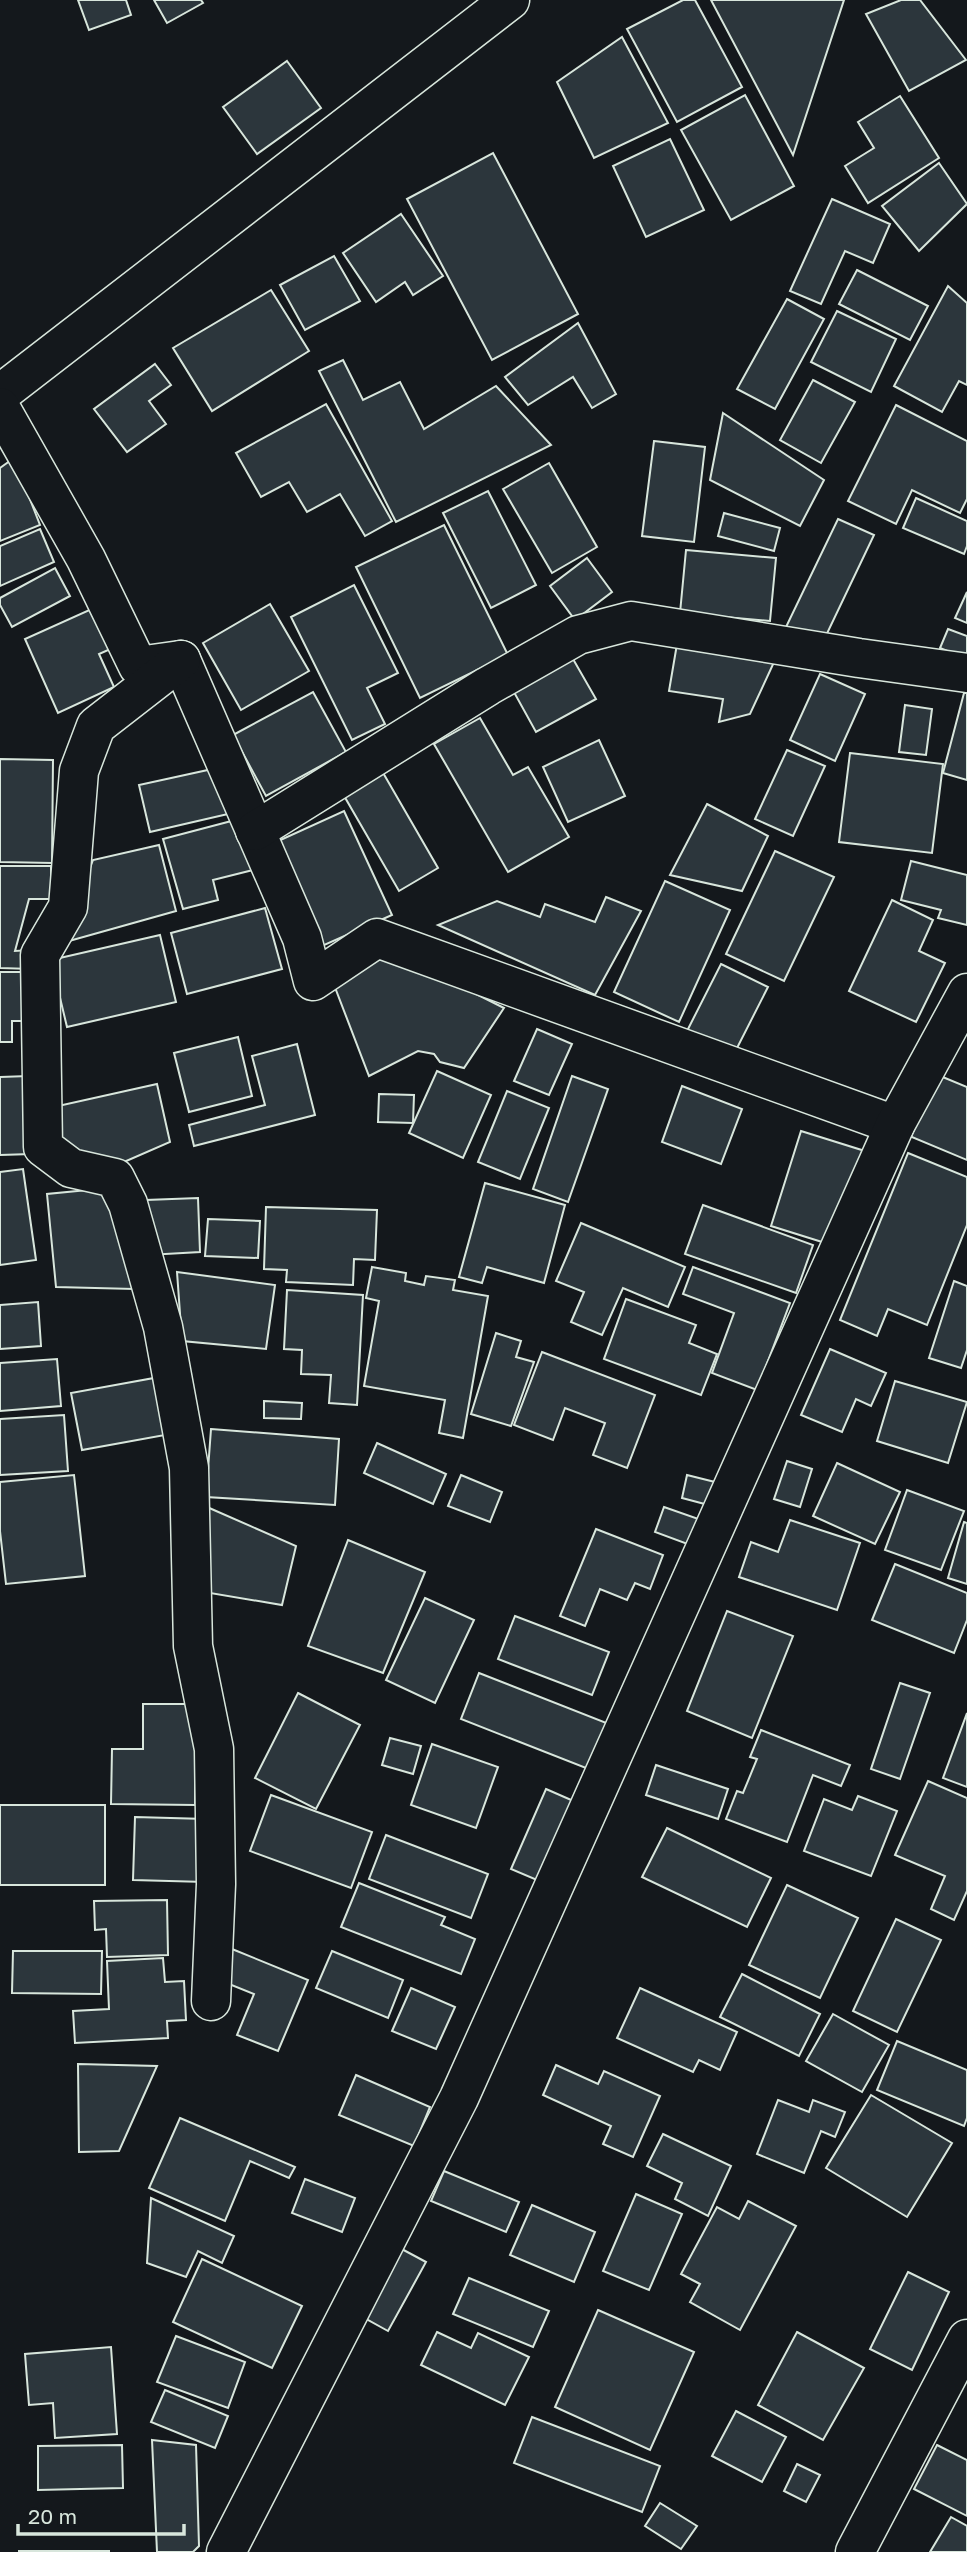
<svg xmlns="http://www.w3.org/2000/svg" width="967" height="2552" font-family="'Golos Text',sans-serif">
	<style>
		.building { fill: #2c363c; stroke: #d8e6dc; stroke-width: 2 }
		.lines { fill: none; stroke-linecap: round; stroke-linejoin: round }
		.minor-casing { stroke: #d8e6dc; stroke-width: 41 }
		.minor { stroke: #14181c; stroke-width: 38 }
	</style>
	<rect width="100%" height="100%" fill="#14181c"/>
	<g class="building">
		<path d="M78 0H126L131 15 89 30Z"/>
		<path d="M154 0H201L203 3 167 23Z"/>
		<path d="M683 0H695L742 87 677 122 627 29Z"/>
		<path d="M711 0H844L793 155Z"/>
		<path d="M901 0H920L966 60 909 91 866 14Z"/>
		<path d="M622 37 668 123 594 158 557 82Z"/>
		<path d="M287 61 321 108 257 154 223 107Z"/>
		<path d="M745 95 794 186 731 220 681 130Z"/>
		<path d="M900 96 939 158 868 203 845 166 874 148 858 122Z"/>
		<path d="M670 139 704 210 646 237 613 166Z"/>
		<path d="M493 153 578 314 492 360 407 199Z"/>
		<path d="M939 163 967 204 919 251 882 206Z"/>
		<path d="M832 199 890 224 873 263 845 251 821 304 790 291Z"/>
		<path d="M401 214 443 276 413 295 405 282 376 302 343 253Z"/>
		<path d="M334 256 360 301 305 330 280 285Z"/>
		<path d="M857 270 928 306 910 340 839 304Z"/>
		<path d="M948 286 967 303V385L959 381 942 412 894 386Z"/>
		<path d="M271 290 309 351 212 411 173 348Z"/>
		<path d="M787 299 824 319 775 409 737 389Z"/>
		<path d="M837 311 896 339 871 392 811 362Z"/>
		<path d="M578 323 616 394 592 408 573 377 528 405 505 377Z"/>
		<path d="M343 360 363 400 400 382 424 429 496 386 551 445 396 522 319 371Z"/>
		<path d="M155 364 171 385 149 401 166 424 127 452 94 409Z"/>
		<path d="M813 380 855 402 821 463 780 440Z"/>
		<path d="M326 404 392 521 365 536 340 494 307 512 289 482 261 497 236 453Z"/>
		<path d="M896 405 967 441V499L960 513 912 490 896 524 848 501Z"/>
		<path d="M723 413 824 480 800 526 710 480Z"/>
		<path d="M654 441 705 447 694 542 642 536Z"/>
		<path d="M14 458 40 525 0 541V468Z"/>
		<path d="M549 463 597 547 552 573 503 489Z"/>
		<path d="M488 491 536 585 491 608 443 513Z"/>
		<path d="M916 498 967 521V546L964 554 903 528Z"/>
		<path d="M724 513 780 528 774 551 718 536Z"/>
		<path d="M838 519 874 535 822 644 786 627Z"/>
		<path d="M444 525 508 655 420 698 356 567Z"/>
		<path d="M40 529 54 562 0 586V546Z"/>
		<path d="M686 550 776 558 770 621 680 613Z"/>
		<path d="M587 558 612 592 575 620 550 586Z"/>
		<path d="M55 568 70 596 12 627 0 605V598Z"/>
		<path d="M354 585 398 673 367 688 385 724 352 740 291 617Z"/>
		<path d="M967 592V623L955 618Z"/>
		<path d="M270 604 309 671 241 710 203 643Z"/>
		<path d="M96 607 115 647 99 654 114 687 58 713 25 639Z"/>
		<path d="M948 629 967 636V659L940 648Z"/>
		<path d="M677 644 775 660 750 714 719 722 723 699 669 691Z"/>
		<path d="M569 652 596 699 536 732 510 685Z"/>
		<path d="M820 674 865 694 835 761 790 740Z"/>
		<path d="M313 692 346 752 266 796 233 735Z"/>
		<path d="M964 693H967V780L943 773Z"/>
		<path d="M905 705 932 709 926 755 899 752Z"/>
		<path d="M480 718 513 775 528 767 569 837 508 872 434 744Z"/>
		<path d="M599 740 625 796 568 822 543 767Z"/>
		<path d="M787 750 825 766 793 836 755 819Z"/>
		<path d="M850 753 943 764 932 853 839 842Z"/>
		<path d="M0 759 53 760 52 863 0 862Z"/>
		<path d="M217 768 228 814 150 832 139 785Z"/>
		<path d="M382 771 438 868 399 891 343 794Z"/>
		<path d="M707 804 768 836 742 891 670 875Z"/>
		<path d="M344 811 392 915 322 946 276 842Z"/>
		<path d="M239 819 253 870 213 880 218 900 183 909 163 839Z"/>
		<path d="M159 845 176 911 62 943 93 860Z"/>
		<path d="M775 851 834 877 784 981 726 954Z"/>
		<path d="M911 861 967 875V925L938 918 941 910 901 900Z"/>
		<path d="M0 866H51V899H29L15 951 31 950V969L0 968Z"/>
		<path d="M665 881 730 910 679 1022 614 992Z"/>
		<path d="M606 897 641 911 595 995 438 925 497 901 540 917 545 904 595 922Z"/>
		<path d="M892 900 933 920 919 951 945 963 916 1022 849 991Z"/>
		<path d="M265 908 282 969 187 994 171 933Z"/>
		<path d="M160 935 176 1002 67 1027 51 960Z"/>
		<path d="M385 948 504 1008 464 1068 440 1062 434 1054 418 1051 369 1076 331 977Z"/>
		<path d="M721 964 768 987 734 1054 687 1031Z"/>
		<path d="M0 972H26V1021H12V1042H0Z"/>
		<path d="M537 1029 572 1044 549 1095 514 1081Z"/>
		<path d="M238 1037 252 1096 189 1112 174 1053Z"/>
		<path d="M297 1044 315 1115 194 1146 189 1125 265 1105 252 1056Z"/>
		<path d="M437 1071 491 1095 463 1158 409 1133Z"/>
		<path d="M933 1073 967 1087V1160L907 1135Z"/>
		<path d="M28 1076 31 1154 0 1155V1077Z"/>
		<path d="M572 1076 608 1089 568 1202 533 1189Z"/>
		<path d="M157 1084 170 1142 101 1172 61 1139 58 1106Z"/>
		<path d="M682 1086 742 1109 721 1164 662 1142Z"/>
		<path d="M507 1091 549 1108 520 1179 478 1162Z"/>
		<path d="M379 1094 414 1095 413 1123 378 1122Z"/>
		<path d="M801 1131 868 1152 838 1247 771 1226Z"/>
		<path d="M908 1153 967 1177V1225L927 1325 888 1309 877 1336 840 1320Z"/>
		<path d="M23 1169 36 1260 0 1265V1172Z"/>
		<path d="M485 1183 565 1205 544 1283 487 1267 482 1283 459 1277Z"/>
		<path d="M108 1188 134 1289 56 1287 47 1194Z"/>
		<path d="M198 1198 200 1252 148 1255 146 1200Z"/>
		<path d="M703 1205 813 1245 796 1293 685 1254Z"/>
		<path d="M266 1207 377 1210 375 1260 354 1259 353 1285 286 1282 287 1270 264 1269Z"/>
		<path d="M208 1219 260 1221 258 1258 205 1256Z"/>
		<path d="M581 1223 685 1267 668 1307 623 1288 602 1335 571 1322 584 1292 556 1281Z"/>
		<path d="M372 1267 406 1273 405 1281 424 1285 426 1276 455 1280 453 1290 488 1296 463 1438 439 1433 445 1400 364 1386 379 1301 366 1298Z"/>
		<path d="M693 1267 790 1303 757 1390 712 1373 734 1313 683 1294Z"/>
		<path d="M177 1272 275 1285 266 1349 182 1341Z"/>
		<path d="M954 1281 967 1286V1350L961 1368 929 1358Z"/>
		<path d="M287 1290 363 1295 357 1405 329 1403 331 1375 301 1374 302 1350 284 1349Z"/>
		<path d="M626 1299 696 1325 689 1343 717 1354 701 1395 604 1359Z"/>
		<path d="M38 1302 41 1346 0 1349V1305Z"/>
		<path d="M496 1333 521 1341 516 1357 534 1362 511 1426 471 1414Z"/>
		<path d="M830 1349 886 1373 871 1406 856 1399 842 1432 801 1415Z"/>
		<path d="M542 1352 655 1395 627 1468 593 1455 605 1423 565 1408 553 1440 514 1425Z"/>
		<path d="M57 1359 61 1406 0 1411V1363Z"/>
		<path d="M154 1378 165 1435 82 1450 71 1393Z"/>
		<path d="M895 1381 967 1402 948 1463 877 1441Z"/>
		<path d="M264 1401 302 1403 301 1419 264 1418Z"/>
		<path d="M64 1415 68 1471 0 1475V1419Z"/>
		<path d="M211 1429 339 1439 335 1505 206 1497Z"/>
		<path d="M377 1443 446 1474 433 1504 364 1473Z"/>
		<path d="M787 1461 812 1469 800 1507 774 1499Z"/>
		<path d="M837 1463 900 1492 875 1544 813 1516Z"/>
		<path d="M74 1475 85 1576 6 1584 0 1531V1482Z"/>
		<path d="M461 1475 502 1492 490 1522 448 1506Z"/>
		<path d="M687 1475 723 1484 716 1507 682 1498Z"/>
		<path d="M907 1490 964 1511 941 1570 885 1550Z"/>
		<path d="M207 1507 296 1546 282 1605 204 1592Z"/>
		<path d="M664 1507 710 1523 701 1549 655 1532Z"/>
		<path d="M790 1520 860 1543 837 1610 739 1577 751 1542 778 1552Z"/>
		<path d="M964 1522 967 1523V1584L948 1578Z"/>
		<path d="M596 1529 663 1555 650 1589 635 1583 627 1600 600 1589 585 1626 560 1616Z"/>
		<path d="M348 1540 425 1572 383 1673 308 1646Z"/>
		<path d="M895 1564 967 1593V1620L954 1653 872 1620Z"/>
		<path d="M425 1598 474 1620 435 1703 386 1680Z"/>
		<path d="M727 1611 793 1636 752 1738 687 1711Z"/>
		<path d="M515 1616 609 1652 592 1695 498 1659Z"/>
		<path d="M479 1673 609 1724 591 1770 461 1719Z"/>
		<path d="M900 1683 930 1693 900 1779 871 1769Z"/>
		<path d="M298 1693 360 1725 316 1809 255 1778Z"/>
		<path d="M143 1704H195V1805L111 1804 112 1749H143Z"/>
		<path d="M967 1713V1787L943 1778Z"/>
		<path d="M761 1730 850 1765 841 1786 813 1775 787 1842 726 1819 737 1791 743 1793 757 1759 750 1757Z"/>
		<path d="M390 1738 421 1746 413 1774 382 1765Z"/>
		<path d="M432 1744 498 1767 476 1828 411 1805Z"/>
		<path d="M656 1765 728 1789 718 1819 646 1795Z"/>
		<path d="M928 1781 967 1798V1891L954 1920 931 1909 945 1876 895 1855Z"/>
		<path d="M546 1789 585 1806 551 1886 511 1869Z"/>
		<path d="M271 1795 372 1832 351 1888 250 1851Z"/>
		<path d="M858 1796 897 1811 871 1876 804 1851 824 1799 852 1810Z"/>
		<rect x="0" y="1805" width="105" height="80"/>
		<path d="M135 1817 206 1819 205 1882 133 1880Z"/>
		<path d="M667 1828 771 1878 747 1927 642 1877Z"/>
		<path d="M386 1835 488 1874 471 1918 369 1879Z"/>
		<path d="M359 1883 445 1917 441 1925 475 1939 461 1974 341 1927Z"/>
		<path d="M787 1885 858 1918 820 1998 749 1965Z"/>
		<path d="M167 1900 168 1955 107 1957 106 1929 95 1930 94 1901Z"/>
		<path d="M896 1919 941 1940 897 2032 853 2011Z"/>
		<path d="M232 1949 308 1980 278 2051 237 2035 254 1994 219 1980Z"/>
		<path d="M13 1951H102L101 1994 12 1993Z"/>
		<path d="M332 1951 403 1980 388 2018 316 1988Z"/>
		<path d="M163 1958 165 1982 184 1981 186 2020 167 2021 168 2038 75 2043 73 2011 109 2009 107 1961Z"/>
		<path d="M742 1974 820 2014 799 2056 720 2017Z"/>
		<path d="M411 1988 455 2007 436 2049 392 2031Z"/>
		<path d="M640 1988 737 2032 720 2070 699 2060 693 2072 617 2038Z"/>
		<path d="M833 2014 889 2045 862 2092 806 2061Z"/>
		<path d="M897 2041 967 2070V2118L964 2126 877 2090Z"/>
		<path d="M78 2064 157 2066 119 2151 79 2152Z"/>
		<path d="M556 2065 598 2084 604 2071 660 2096 633 2157 603 2144 611 2126 543 2095Z"/>
		<path d="M356 2075 430 2107 414 2146 339 2115Z"/>
		<path d="M871 2095 952 2143 907 2217 826 2168Z"/>
		<path d="M778 2100 809 2112 813 2100 845 2112 835 2137 821 2131 804 2173 757 2154Z"/>
		<path d="M180 2118 295 2167 289 2178 250 2161 225 2221 149 2188Z"/>
		<path d="M663 2134 731 2166 708 2216 675 2199 682 2183 647 2166Z"/>
		<path d="M444 2171 519 2202 506 2232 431 2201Z"/>
		<path d="M305 2179 355 2198 342 2232 292 2213Z"/>
		<path d="M636 2194 682 2214 649 2290 603 2271Z"/>
		<path d="M151 2198 234 2236 222 2263 198 2251 186 2277 147 2263Z"/>
		<path d="M748 2201 796 2226 740 2330 690 2302 700 2284 681 2274 717 2207 739 2219Z"/>
		<path d="M532 2205 595 2232 574 2282 510 2255Z"/>
		<path d="M398 2247 426 2262 388 2331 361 2316Z"/>
		<path d="M202 2259 302 2306 272 2368 173 2322Z"/>
		<path d="M908 2272 949 2292 912 2370 870 2349Z"/>
		<path d="M469 2278 549 2311 533 2347 453 2314Z"/>
		<path d="M598 2310 694 2352 650 2450 555 2407Z"/>
		<path d="M437 2332 471 2348 478 2333 529 2357 505 2405 421 2365Z"/>
		<path d="M797 2332 864 2368 823 2440 758 2405Z"/>
		<path d="M176 2336 245 2362 228 2408 157 2382Z"/>
		<path d="M111 2347 117 2434 55 2438 53 2403 29 2405 25 2354Z"/>
		<path d="M165 2390 228 2416 215 2448 151 2422Z"/>
		<path d="M736 2411 786 2437 762 2482 712 2456Z"/>
		<path d="M532 2417 660 2466 642 2512 514 2463Z"/>
		<path d="M152 2440 196 2445 199 2546 193 2552H157Z"/>
		<path d="M122 2445 123 2488 38 2490V2446Z"/>
		<path d="M937 2445 967 2460V2516L914 2489Z"/>
		<path d="M797 2464 820 2475 806 2502 784 2491Z"/>
		<path d="M660 2503 697 2526 681 2549 645 2526Z"/>
		<path d="M951 2517 967 2526V2552H930Z"/>
		<rect x="19" y="2551" width="90" height="1"/>
	</g>
	<g class="lines">
		<defs>
			<g id="minor">
				<path d="M0 394 510 0"/>
				<path d="M0 407 86 559 138 666 181 660 302 938 313 981 377 938 895 1125"/>
				<path d="M181 660 96 726 79 771 68 907 40 955 43 1147 71 1168 115 1178 128 1204 163 1327 189 1468 193 1646 214 1749 216 1884 211 2001"/>
				<path d="M255 831 488 686 578 635 631 621 859 658 967 673"/>
				<path d="M226 2552 459 2098 895 1125 967 993"/>
				<path d="M855 2552 967 2339"/>
			</g>
		</defs>
		<use href="#minor" class="minor-casing"/>
		<use href="#minor" class="minor"/>
	</g>
	<path d="M18 2524v10h166v-10" fill="none" stroke="#d8e6dc" stroke-width="3.5"/>
	<text x="28" y="2524" font-size="21" fill="#d8e6dc" stroke="#14181c" stroke-width="5" paint-order="stroke">20 m</text>
</svg>
